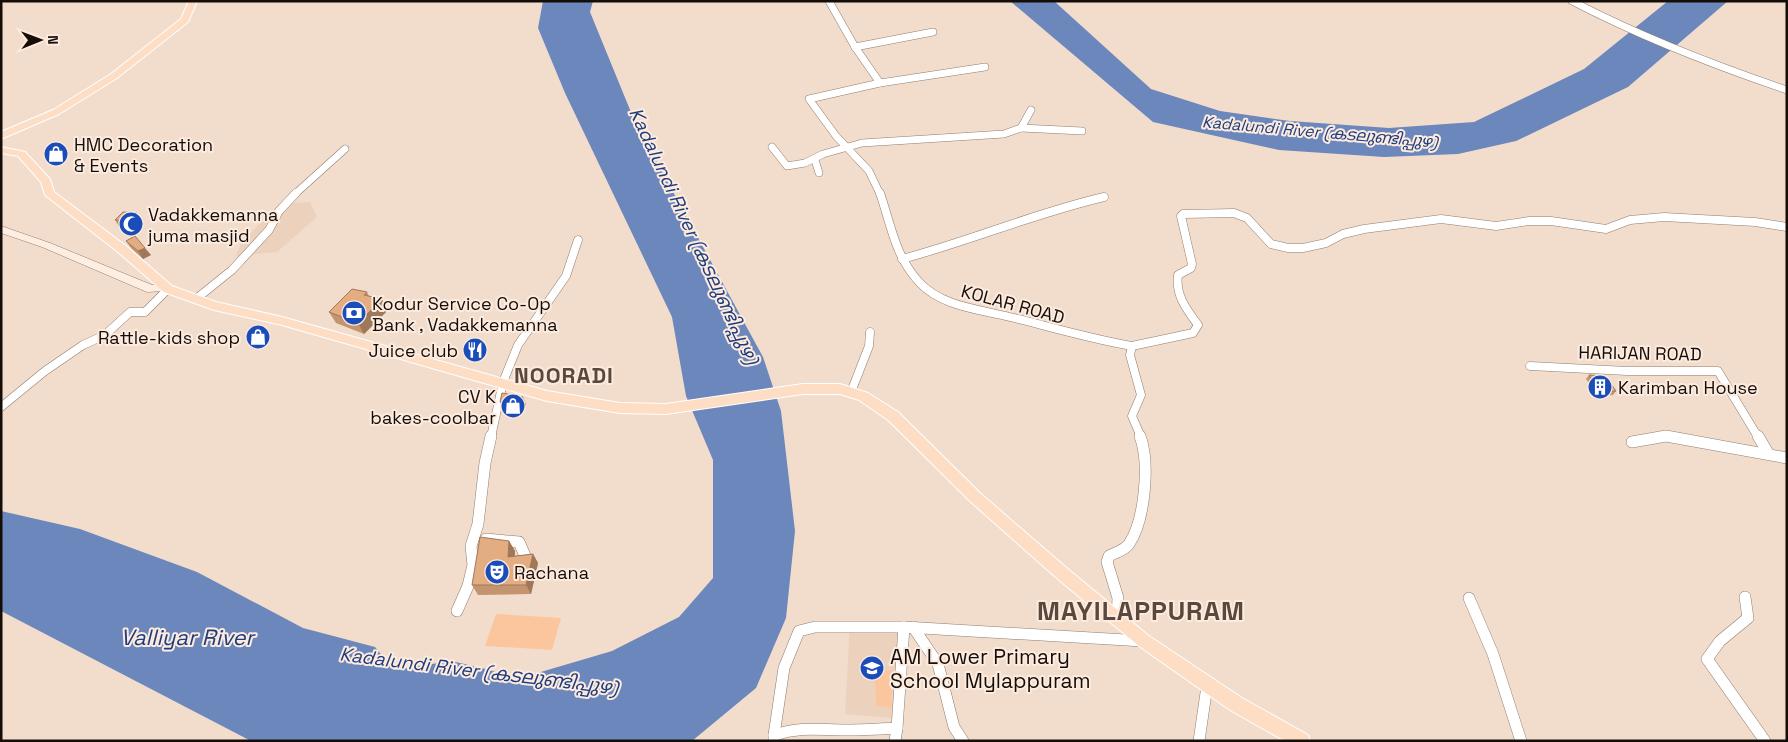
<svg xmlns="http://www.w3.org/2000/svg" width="1788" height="742" font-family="'Space Grotesk','Noto Sans Malayalam',sans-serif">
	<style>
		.built { fill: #ecd1bc }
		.green { fill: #fbc69d }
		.water { fill: #6b87bb }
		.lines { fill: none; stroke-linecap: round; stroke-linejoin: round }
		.street-far2-casing { stroke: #907d6f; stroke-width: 8 }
		.street-far1-casing { stroke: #907d6f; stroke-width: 9 }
		.street-casing { stroke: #907d6f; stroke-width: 12 }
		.secondary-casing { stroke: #907d6f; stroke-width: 1 }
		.primary-casing { stroke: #fff; stroke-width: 2 }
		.street-far2 { stroke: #fff; stroke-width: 7 }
		.street-far1 { stroke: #fff; stroke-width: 8 }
		.street { stroke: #fff; stroke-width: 11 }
		.secondary { fill: #feeee2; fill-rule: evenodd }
		.primary { fill: #fdddc4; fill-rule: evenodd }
		.wall { fill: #c3946f }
		.shaded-wall { fill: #9f785a }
		.building { fill: #e3ac81; stroke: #9f785a }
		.labels { text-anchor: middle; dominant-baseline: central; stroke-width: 4; stroke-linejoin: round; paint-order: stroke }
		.far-water-label { font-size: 16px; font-style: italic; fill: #1e3d7e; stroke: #fcebde }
		.poi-label { font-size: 18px; fill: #150e08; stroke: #fcebde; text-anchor: start }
		.street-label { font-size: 18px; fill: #150e08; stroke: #fcebde }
		.water-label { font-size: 19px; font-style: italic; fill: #1e3d7e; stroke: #fcebde }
		.near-poi-label { font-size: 21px; fill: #150e08; stroke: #fcebde; text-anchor: start }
		.district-label { font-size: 22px; font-weight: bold; letter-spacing: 1px; fill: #59483b; stroke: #fcebde }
		.near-water-label { font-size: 22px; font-style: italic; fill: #1e3d7e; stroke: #fcebde }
		.near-district-label { font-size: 26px; font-weight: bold; letter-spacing: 1px; fill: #59483b; stroke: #fcebde }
	</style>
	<rect width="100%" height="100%" fill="#f2ddcd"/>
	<g class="built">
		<path d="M310 202 317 217 277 252 236 256 241 243 279 204Z"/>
		<path d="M900 621 893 718 845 714 850 623Z"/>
	</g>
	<g class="green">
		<path d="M496 614 561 618 552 650 485 646Z"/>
		<path d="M892 670 891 708 876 706 875 671Z"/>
	</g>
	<g class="water">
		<path d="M543 1H593L590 12 635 122 763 357 781 411 795 531 786 618 756 688 692 741H251L1 611V511L80 529 197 572 303 628 375 647 394 670 451 661 486 669 517 679 612 651 679 617 713 578V460L686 396 672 317 565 93 538 28Z"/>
		<path d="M1010 1H1054L1151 89 1220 111 1290 121 1389 128 1474 122 1584 69 1668 1H1728L1628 87 1516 141 1458 154 1384 157 1279 150 1153 122Z"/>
	</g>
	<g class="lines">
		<defs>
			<g id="street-far2">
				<path d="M829 1 855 47 880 83 809 99 836 136 869 171 880 194"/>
				<path d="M1572 1C1641 37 1713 65 1787 90"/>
				<path d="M855 47 933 32"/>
				<path d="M880 83 985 67"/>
				<path d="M1021 128 1082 131"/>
				<path d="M772 147 787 166 805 163 823 154 862 143 1004 134 1021 128 1031 110"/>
				<path d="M815 160 819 173"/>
				<path d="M295 194 345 149"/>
			</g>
			<g id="street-far1">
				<path d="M880 193C891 225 895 256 919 282 942 307 979 309 1010 317 1051 327 1091 339 1132 346"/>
				<path d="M902 259C970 241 1035 213 1104 197"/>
				<path d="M196 299 232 270 269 230 279 211 296 193"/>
				<path d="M1530 366 1627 371H1718L1758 437"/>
				<path d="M851 392 869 346 870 332"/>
				<path d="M1 407 45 371 83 345 105 335 130 312H145L168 289"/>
				<path d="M491 437 503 382 518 345 566 276 578 240"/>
				<path d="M1141 437 1132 416 1141 395 1130 355 1132 346 1193 333 1198 325C1187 310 1175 295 1178 275L1191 268 1192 264 1181 216 1183 214 1234 213 1247 218 1271 244 1288 248H1303L1326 243 1343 234 1364 229 1441 219 1496 226 1529 221H1551L1606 229 1630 220 1664 217 1755 222 1787 227"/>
				<path d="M1659 437H1672"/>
			</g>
			<g id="street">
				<path d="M1758 436 1768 453"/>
				<path d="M1632 442 1666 436 1787 458"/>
				<path d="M486 539 519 542 526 558"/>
				<path d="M1745 597 1748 618 1720 641 1707 659 1765 741"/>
				<path d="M1469 598 1493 654 1521 741"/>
				<path d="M457 611 468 586 473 565 471 546 478 524 485 463 491 436"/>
				<path d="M1117 619 1118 598 1107 562 1109 556C1116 552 1124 551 1129 544 1145 520 1150 463 1140 436"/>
				<path d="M913 627 938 664 954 727 963 741"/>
				<path d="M774 735 784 668 799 631 815 627H904"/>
				<path d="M774 741V735C802 726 819 730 847 730 863 730 880 729 897 728L904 627 1143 641"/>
				<path d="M895 741 897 728"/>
				<path d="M1199 741 1207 686"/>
			</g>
			<path id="secondary" d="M1 226 50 243 152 285 165 283 170 287 165 291 147 292 42 247 1 233Z"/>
			<g id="primary">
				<path d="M189 1H197L188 22 117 78 59 114 1 139V132L53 110 111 74 181 19Z"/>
				<path d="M1 147 25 152 50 179 54 192 126 246 172 286 216 302 282 317 547 391 620 403 666 404 803 384H840L868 393 898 412 981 494 1069 570 1149 636 1242 698 1308 735 1310 741H1285L1230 710 1139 646 1059 580 971 502 888 420 859 400 840 394H803L666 414 620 413 547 401 282 325 214 310 164 292 118 252 45 195 41 182 18 156 1 153Z"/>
			</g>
		</defs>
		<use href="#street-far2" class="street-far2-casing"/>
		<use href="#street-far1" class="street-far1-casing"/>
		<use href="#street" class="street-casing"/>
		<use href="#secondary" class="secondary-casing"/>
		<use href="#primary" class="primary-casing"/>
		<use href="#street-far2" class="street-far2"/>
		<use href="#street-far1" class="street-far1"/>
		<use href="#street" class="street"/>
		<use href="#secondary" class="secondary"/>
		<use href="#primary" class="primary"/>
	</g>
	<g class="wall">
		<path d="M115 220 142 221 135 229 120 228Z"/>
		<path d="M126 241 151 255 143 259 131 248Z"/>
		<path d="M367 292 369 296 382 299 388 310 364 334 336 323 329 312Z"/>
		<path d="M1589 375 1616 391 1613 395 1598 396 1586 379Z"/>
		<path d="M500 402 526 404 522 412 503 409Z"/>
		<path d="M509 541 515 551 514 556 533 554 538 563 531 594 478 595 472 585Z"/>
	</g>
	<g class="shaded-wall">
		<path d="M137 213 142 221 135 229 129 221Z"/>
		<path d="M145 248 151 255 143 259 138 251Z"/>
		<path d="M382 299 388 310 364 334 358 323Z"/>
		<path d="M523 397 526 404 522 412 518 405Z"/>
		<path d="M509 541 515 551 514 566 508 557Z"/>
		<path d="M533 554 538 563 531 594 526 585Z"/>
	</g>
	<g class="building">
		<path d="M123 212 137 213 129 221 115 220Z"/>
		<path d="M135 236 145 248 138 251 126 241Z"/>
		<path d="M352 289 367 292 364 295 382 299 358 323 329 312Z"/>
		<path d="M1589 375 1605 376 1616 391 1601 392Z"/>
		<path d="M502 393 523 397 518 405 500 402Z"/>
		<path d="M480 537 509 541 508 557 533 554 526 585H472Z"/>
	</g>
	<defs>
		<symbol id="shop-disc" viewBox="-11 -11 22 22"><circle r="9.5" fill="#1b4dba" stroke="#fcebde"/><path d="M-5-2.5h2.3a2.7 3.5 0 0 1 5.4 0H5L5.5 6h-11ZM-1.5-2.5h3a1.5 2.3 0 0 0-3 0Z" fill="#fff"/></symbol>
		<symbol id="mosque-disc" viewBox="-11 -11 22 22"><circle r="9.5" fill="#1b4dba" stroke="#fcebde"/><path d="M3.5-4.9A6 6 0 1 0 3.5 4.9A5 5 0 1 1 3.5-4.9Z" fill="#fff"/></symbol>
		<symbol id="bank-disc" viewBox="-11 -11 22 22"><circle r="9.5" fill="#1b4dba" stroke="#fcebde"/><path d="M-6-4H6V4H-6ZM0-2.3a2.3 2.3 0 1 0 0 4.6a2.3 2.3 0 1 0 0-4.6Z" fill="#fff"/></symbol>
		<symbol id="restaurant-disc" viewBox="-11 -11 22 22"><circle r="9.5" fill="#1b4dba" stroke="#fcebde"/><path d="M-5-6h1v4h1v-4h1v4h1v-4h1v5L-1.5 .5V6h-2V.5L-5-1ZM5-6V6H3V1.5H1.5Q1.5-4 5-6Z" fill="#fff"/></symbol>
		<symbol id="building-disc" viewBox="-11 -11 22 22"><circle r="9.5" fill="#1b4dba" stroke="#fcebde"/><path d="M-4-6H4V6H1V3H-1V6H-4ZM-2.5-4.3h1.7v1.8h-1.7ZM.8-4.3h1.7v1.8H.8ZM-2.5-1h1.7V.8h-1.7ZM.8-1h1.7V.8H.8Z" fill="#fff"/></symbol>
		<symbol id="theatre-disc" viewBox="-11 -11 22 22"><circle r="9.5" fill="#1b4dba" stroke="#fcebde"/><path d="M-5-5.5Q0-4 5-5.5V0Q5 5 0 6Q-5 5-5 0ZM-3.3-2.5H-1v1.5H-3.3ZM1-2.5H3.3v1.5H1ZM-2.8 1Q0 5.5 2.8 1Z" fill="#fff"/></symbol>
		<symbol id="school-disc" viewBox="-11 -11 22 22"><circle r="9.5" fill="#1b4dba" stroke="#fcebde"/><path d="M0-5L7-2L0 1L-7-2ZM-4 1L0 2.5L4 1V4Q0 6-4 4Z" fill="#fff"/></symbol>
	</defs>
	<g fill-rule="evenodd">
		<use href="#shop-disc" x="42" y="140" width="28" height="28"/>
		<use href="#mosque-disc" x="117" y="210" width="28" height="28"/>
		<use href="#bank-disc" x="340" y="299" width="28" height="28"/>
		<use href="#shop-disc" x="244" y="323" width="28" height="28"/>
		<use href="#restaurant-disc" x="461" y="336" width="28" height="28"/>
		<use href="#building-disc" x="1586" y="373" width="28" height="28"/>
		<use href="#shop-disc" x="499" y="392" width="28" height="28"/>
		<use href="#theatre-disc" x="483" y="558" width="28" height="28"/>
		<use href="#school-disc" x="858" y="654" width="28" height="28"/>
	</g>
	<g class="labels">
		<g class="far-water-label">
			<text transform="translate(1320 132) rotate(5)">Kadalundi River (കടലുണ്ടിപ്പുഴ)</text>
		</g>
		<g class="poi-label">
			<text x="74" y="144">HMC Decoration<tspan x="74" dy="21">&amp; Events</tspan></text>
			<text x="148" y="214">Vadakkemanna<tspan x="148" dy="21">juma masjid</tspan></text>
			<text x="372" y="303">Kodur Service Co-Op<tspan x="372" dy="21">Bank , Vadakkemanna</tspan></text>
			<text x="240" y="337" text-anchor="end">Rattle-kids shop</text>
			<text x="458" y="350" text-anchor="end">Juice club</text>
			<text x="1618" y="387">Karimban House</text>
			<text x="496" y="396" text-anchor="end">CV K<tspan x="496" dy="21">bakes-coolbar</tspan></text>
			<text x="514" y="572">Rachana</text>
		</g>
		<g class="street-label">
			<text transform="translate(1013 304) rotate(15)">KOLAR ROAD</text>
			<text transform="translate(1640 353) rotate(1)">HARIJAN ROAD</text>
		</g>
		<g class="water-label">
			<text transform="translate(694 236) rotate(65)">Kadalundi River (കടലുണ്ടിപ്പുഴ)</text>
			<text transform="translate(479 671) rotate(7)">Kadalundi River (കടലുണ്ടിപ്പുഴ)</text>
		</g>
		<g class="near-poi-label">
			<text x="890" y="656">AM Lower Primary<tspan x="890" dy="24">School Mylappuram</tspan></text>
		</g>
		<g class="district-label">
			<text x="564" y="375">NOORADI</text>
		</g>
		<g class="near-water-label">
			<text x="187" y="637">Valliyar River</text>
		</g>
		<g class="near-district-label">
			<text x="1141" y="611">MAYILAPPURAM</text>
		</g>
	</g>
	<rect width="1788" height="742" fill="none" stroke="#150e08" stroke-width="5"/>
	<g transform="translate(40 40) rotate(89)" stroke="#fcebde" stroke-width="4" paint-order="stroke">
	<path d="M0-4L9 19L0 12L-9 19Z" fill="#150e08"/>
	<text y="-8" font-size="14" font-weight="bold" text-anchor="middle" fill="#150e08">N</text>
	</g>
</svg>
